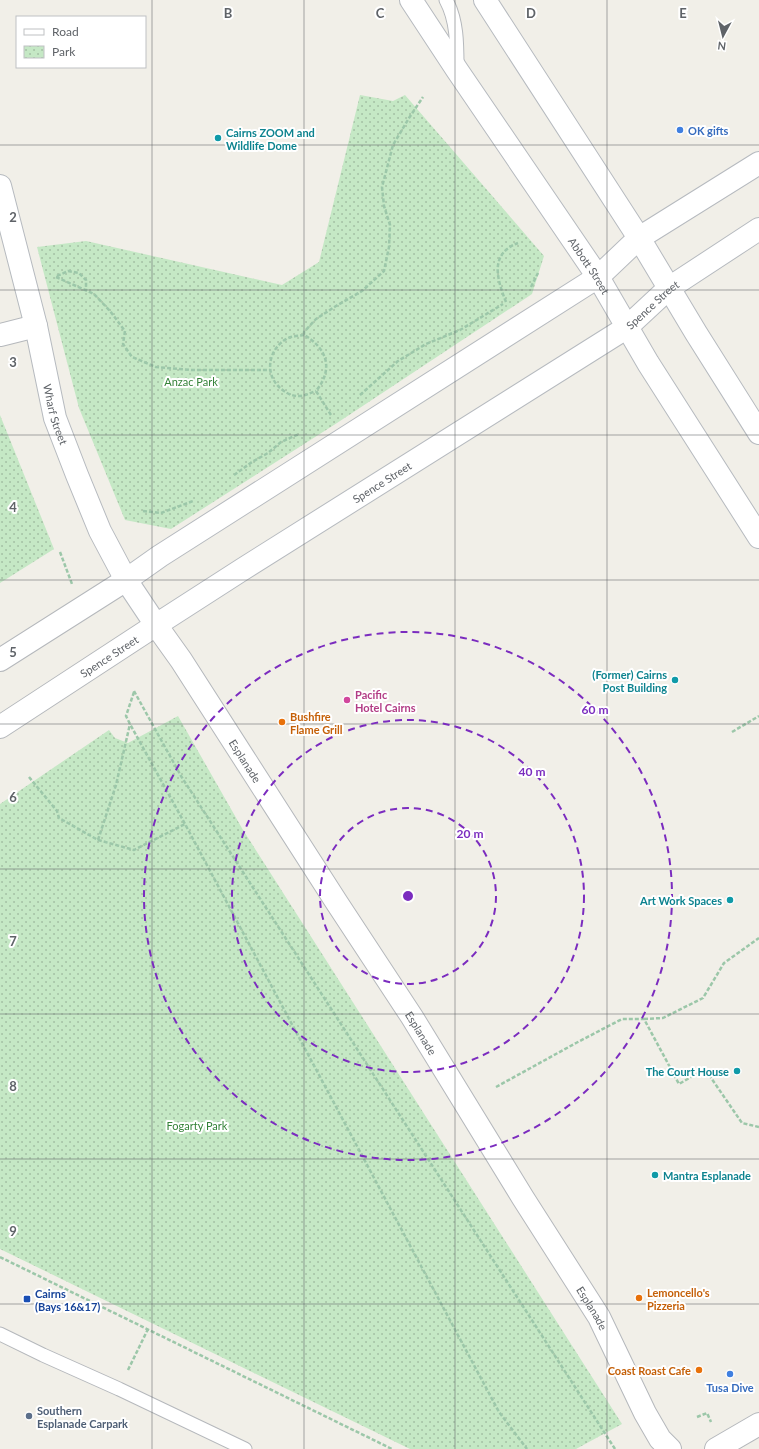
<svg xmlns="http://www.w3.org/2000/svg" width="759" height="1449" font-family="Lato,sans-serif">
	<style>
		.park { fill: url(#park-dots) }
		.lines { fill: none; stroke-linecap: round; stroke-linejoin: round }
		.lane-casing { stroke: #b5b8bc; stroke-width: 15 }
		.street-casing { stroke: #b5b8bc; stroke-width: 24 }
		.secondary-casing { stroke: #b6babf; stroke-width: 24 }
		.path { stroke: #9cc7a9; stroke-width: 2.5; stroke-dasharray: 4 2; stroke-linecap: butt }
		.lane { stroke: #fff; stroke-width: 13 }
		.street { stroke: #fff; stroke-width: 22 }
		.secondary { stroke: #fff; stroke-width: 22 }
		.grid { fill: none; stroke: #5f6368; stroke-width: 1; stroke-opacity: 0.55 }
		.ring { fill: none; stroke: #7b2cbf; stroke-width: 2; stroke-dasharray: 7 5 }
		.shop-dot { fill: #3f7fe0; stroke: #fff; stroke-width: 1.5 }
		.culture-dot { fill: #0f9aa8; stroke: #fff; stroke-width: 1.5 }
		.hotel-dot { fill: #d1479c; stroke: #fff; stroke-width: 1.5 }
		.food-dot { fill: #e8710a; stroke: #fff; stroke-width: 1.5 }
		.transit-dot { fill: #1a4fb4; stroke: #fff; stroke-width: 1.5 }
		.service-dot { fill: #5c6f8a; stroke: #fff; stroke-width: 1.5 }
		.labels { text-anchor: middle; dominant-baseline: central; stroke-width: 4; stroke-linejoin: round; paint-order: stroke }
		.shop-label { font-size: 11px; font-weight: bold; fill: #366cbe; stroke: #fff; text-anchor: start }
		.culture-label { font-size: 11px; font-weight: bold; fill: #0d838f; stroke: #fff; text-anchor: end }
		.street-label { font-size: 11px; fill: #5f6368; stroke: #fff }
		.park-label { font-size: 11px; fill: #348238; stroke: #fff }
		.hotel-label { font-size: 11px; font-weight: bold; fill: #b23c85; stroke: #fff; text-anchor: start }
		.food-label { font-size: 11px; font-weight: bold; fill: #c56008; stroke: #fff; text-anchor: start }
		.transit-label { font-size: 11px; font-weight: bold; fill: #164399; stroke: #fff; text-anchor: start }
		.service-label { font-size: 11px; font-weight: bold; fill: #4e5e75; stroke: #fff; text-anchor: start }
		.grid-label { font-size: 13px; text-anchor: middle; font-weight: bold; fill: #5f6368; stroke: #fff; stroke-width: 4; stroke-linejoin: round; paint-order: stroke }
		.centre { fill: #7b2cbf; stroke: #fff; stroke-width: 2 }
		.ring-label { font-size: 12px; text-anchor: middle; font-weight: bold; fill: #7b2cbf; stroke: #fff; stroke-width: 4; stroke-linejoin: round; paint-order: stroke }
	</style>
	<defs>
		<pattern id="park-dots" width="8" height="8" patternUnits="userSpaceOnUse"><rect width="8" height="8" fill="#c5e8c5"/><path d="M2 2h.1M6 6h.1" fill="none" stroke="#a3c0a4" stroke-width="1.8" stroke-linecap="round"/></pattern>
	</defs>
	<rect width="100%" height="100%" fill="#f1efe8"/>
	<g class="park">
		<path d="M360 95 393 101 405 95 544 256 532 294 337 423 171 529 125 520 79 408 37 247 86 241 282 285 319 262Z"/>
		<path d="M0 415 54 549 0 583Z"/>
		<path d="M178 716 243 830 622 1424 576 1449H410L0 1249V804L109 730 115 738 128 743Z"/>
	</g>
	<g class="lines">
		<defs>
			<g id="lane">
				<path d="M446 0C457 20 457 44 457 67"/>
				<path d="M0 1334 43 1355 119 1389 245 1449"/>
			</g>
			<g id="street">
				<path d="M0 335 36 326"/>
				<path d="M0 660 126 580"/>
				<path id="s1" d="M0 727 156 625 181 660 337 903 412 1017 523 1198 599 1317 645 1413 660 1439 670 1449"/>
				<path d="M716 1449 759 1424"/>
			</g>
			<g id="secondary">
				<path id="s2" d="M411 0 457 70 598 277 648 363 759 537"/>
				<path d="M485 0 639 238 696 333 759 433"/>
				<path id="s3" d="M0 186 36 326 55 418 77 475 100 531 126 580 156 625 243 569 626 328 669 288 759 229"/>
				<path d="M126 580 160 556 598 277 639 238 759 163"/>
			</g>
		</defs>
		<use href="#lane" class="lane-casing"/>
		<use href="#street" class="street-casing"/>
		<use href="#secondary" class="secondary-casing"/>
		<g class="path">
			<path d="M57 276 68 271 79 273 86 280V290"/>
			<path d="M56 277 94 294 110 311 125 331 123 344 132 357 156 367 191 370H270"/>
			<path d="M531 287 538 273"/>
			<path d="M506 302C497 279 489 254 518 243"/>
			<path d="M304 335C299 336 293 336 288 338 267 349 263 377 284 391 288 394 293 396 298 396 305 396 310 393 316 391"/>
			<path d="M360 395 398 361 426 344 460 330 503 304"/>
			<path d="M331 415 316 391C334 369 327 348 304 335V332L316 319 336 306 362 291 384 271 389 247 390 225 384 206 382 187 393 145 409 118 423 97"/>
			<path d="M234 475 252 462 268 453 281 442 299 434"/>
			<path d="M143 511 161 513 193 501"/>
			<path d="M60 552 72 584"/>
			<path d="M134 691 181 776 615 1449"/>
			<path d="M134 692 126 716 130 724 185 824 499 1412 527 1449"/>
			<path d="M732 732 759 716"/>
			<path d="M29 777 57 811 59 818 98 840 134 850 185 824"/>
			<path d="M98 840 116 785 130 724"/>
			<path d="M644 1019 663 1018 703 998 724 963 759 938"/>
			<path d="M496 1087 576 1043 622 1019H644L679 1084 705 1069 742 1123 759 1127"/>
			<path d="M0 1257 392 1449"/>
			<path d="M128 1370 148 1329"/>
			<path d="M697 1417 707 1413 711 1422"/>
		</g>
		<use href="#lane" class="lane"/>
		<use href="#street" class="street"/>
		<use href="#secondary" class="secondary"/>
	</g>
	<path class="grid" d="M152 0V1449M304 0V1449M455 0V1449M607 0V1449M0 145H759M0 290H759M0 435H759M0 580H759M0 724H759M0 869H759M0 1014H759M0 1159H759M0 1304H759"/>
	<g class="ring">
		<circle cx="408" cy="896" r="88"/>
		<circle cx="408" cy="896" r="176"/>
		<circle cx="408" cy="896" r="264"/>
	</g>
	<g class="shop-dot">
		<circle cx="680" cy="130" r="4"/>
		<circle cx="730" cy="1374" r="4"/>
	</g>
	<g class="culture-dot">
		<circle cx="218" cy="138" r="4"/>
		<circle cx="675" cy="680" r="4"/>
		<circle cx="730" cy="900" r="4"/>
		<circle cx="737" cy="1071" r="4"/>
		<circle cx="655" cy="1175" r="4"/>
	</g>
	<circle class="hotel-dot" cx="347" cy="700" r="4"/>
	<g class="food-dot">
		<circle cx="282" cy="722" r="4"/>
		<circle cx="639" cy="1298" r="4"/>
		<circle cx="699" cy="1370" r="4"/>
	</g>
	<rect class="transit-dot" x="23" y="1295" width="8" height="8" rx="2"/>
	<circle class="service-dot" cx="29" cy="1416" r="4"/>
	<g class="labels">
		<g class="shop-label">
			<text x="688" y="130">OK gifts</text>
			<text x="730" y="1387" text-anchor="middle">Tusa Dive</text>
		</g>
		<g class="culture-label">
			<text x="226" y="132" text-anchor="start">Cairns ZOOM and<tspan x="226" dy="13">Wildlife Dome</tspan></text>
			<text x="667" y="674">(Former) Cairns<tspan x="667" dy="13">Post Building</tspan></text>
			<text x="722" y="900">Art Work Spaces</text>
			<text x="729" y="1071">The Court House</text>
			<text x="663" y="1175" text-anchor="start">Mantra Esplanade</text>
		</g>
		<g class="street-label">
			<text stroke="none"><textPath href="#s2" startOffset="320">Abbott Street</textPath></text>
			<text stroke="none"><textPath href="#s3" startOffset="1061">Spence Street</textPath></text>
			<text stroke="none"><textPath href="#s3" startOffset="235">Wharf Street</textPath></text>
			<text stroke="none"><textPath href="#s3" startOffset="737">Spence Street</textPath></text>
			<text stroke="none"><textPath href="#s1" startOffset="130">Spence Street</textPath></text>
			<text stroke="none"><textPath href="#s1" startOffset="349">Esplanade</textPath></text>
			<text stroke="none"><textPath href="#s1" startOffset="673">Esplanade</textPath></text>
			<text stroke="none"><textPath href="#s1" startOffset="997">Esplanade</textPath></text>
		</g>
		<g class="park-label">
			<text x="191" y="381">Anzac Park</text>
			<text x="197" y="1125">Fogarty Park</text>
		</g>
		<g class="hotel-label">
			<text x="355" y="694">Pacific<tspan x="355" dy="13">Hotel Cairns</tspan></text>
		</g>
		<g class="food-label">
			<text x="290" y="716">Bushfire<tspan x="290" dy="13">Flame Grill</tspan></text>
			<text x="647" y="1292">Lemoncello's<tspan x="647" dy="13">Pizzeria</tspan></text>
			<text x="691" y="1370" text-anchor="end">Coast Roast Cafe</text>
		</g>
		<g class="transit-label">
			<text x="35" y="1293">Cairns<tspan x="35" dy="13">(Bays 16&amp;17)</tspan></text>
		</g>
		<g class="service-label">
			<text x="37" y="1410">Southern<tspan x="37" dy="13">Esplanade Carpark</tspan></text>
		</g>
	</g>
	<g class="grid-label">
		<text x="228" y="18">B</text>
		<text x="380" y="18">C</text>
		<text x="531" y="18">D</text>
		<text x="683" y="18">E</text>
		<text x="13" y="222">2</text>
		<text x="13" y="367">3</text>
		<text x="13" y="512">4</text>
		<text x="13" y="657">5</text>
		<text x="13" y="802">6</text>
		<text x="13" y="946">7</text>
		<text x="13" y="1091">8</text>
		<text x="13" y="1236">9</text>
	</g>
	<circle cx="408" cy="896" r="6" class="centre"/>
	<g class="ring-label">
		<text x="595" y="714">60 m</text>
		<text x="532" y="776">40 m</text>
		<text x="470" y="838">20 m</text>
	</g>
	<rect x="16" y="16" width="130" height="52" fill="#ffffff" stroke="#bfc1c3"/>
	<rect x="24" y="29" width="20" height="6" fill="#ffffff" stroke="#bfc1c3"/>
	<text x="52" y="36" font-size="12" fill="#5f6368">Road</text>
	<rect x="24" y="46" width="20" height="12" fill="url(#park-dots)" stroke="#bfc1c3"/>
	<text x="52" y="56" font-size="12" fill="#5f6368">Park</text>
	<g transform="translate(723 36) rotate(187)" stroke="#ffffff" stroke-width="3" paint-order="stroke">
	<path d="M0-3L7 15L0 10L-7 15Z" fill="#5f6368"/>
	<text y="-6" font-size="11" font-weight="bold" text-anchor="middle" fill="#5f6368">N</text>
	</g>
</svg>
